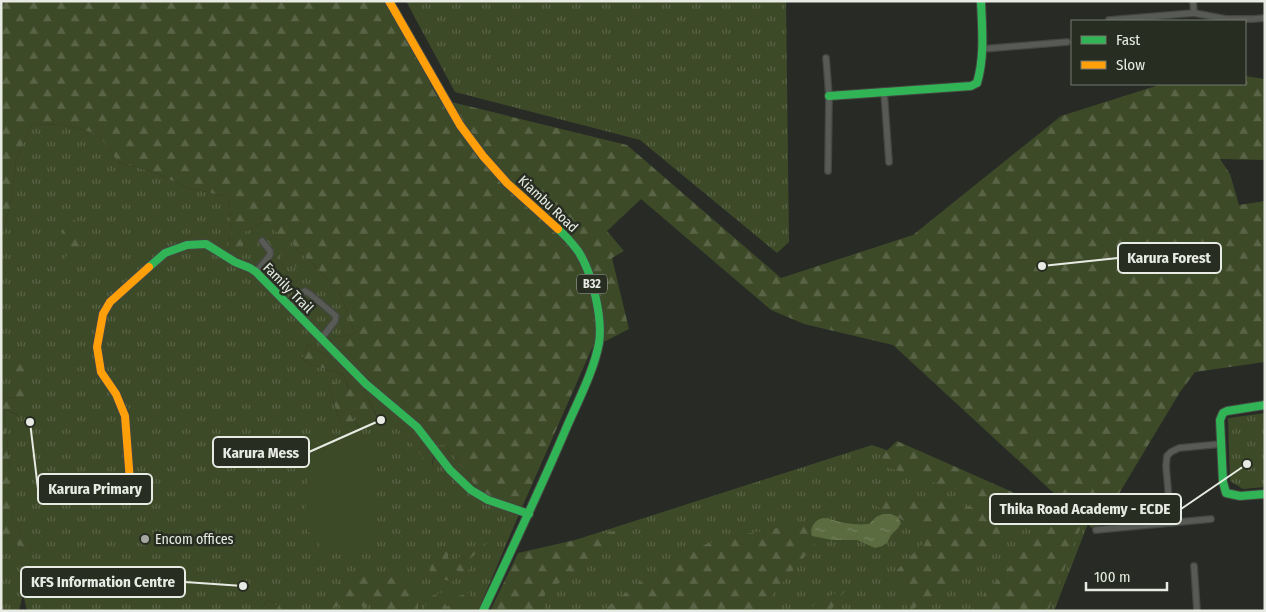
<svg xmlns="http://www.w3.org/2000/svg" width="1266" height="612" font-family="'Fira Sans Condensed',sans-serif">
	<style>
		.grass { fill: url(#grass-tufts) }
		.forest { fill: url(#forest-firs) }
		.garden { fill: #3d4a28 }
		.water { fill: url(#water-ripples) }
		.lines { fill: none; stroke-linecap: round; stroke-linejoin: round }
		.street-casing { stroke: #444641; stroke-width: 8 }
		.fast-casing { stroke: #444641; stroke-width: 10 }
		.slow-casing { stroke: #444641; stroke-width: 10 }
		.street { stroke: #585a56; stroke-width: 5.5 }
		.fast { stroke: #30b455; stroke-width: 8 }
		.slow { stroke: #ff9f0a; stroke-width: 8 }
		.poi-dot { fill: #a5a7a0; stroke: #282d22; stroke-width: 2 }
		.labels { text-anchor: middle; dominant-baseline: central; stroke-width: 5; stroke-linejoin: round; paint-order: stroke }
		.shield { fill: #282d22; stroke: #aeb2a9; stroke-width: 1 }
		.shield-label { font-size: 12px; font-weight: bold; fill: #e8ebe3 }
		.street-label { font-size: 14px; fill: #e8ebe3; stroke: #282d22 }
		.poi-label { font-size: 14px; fill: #e8ebe3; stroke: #282d22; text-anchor: start }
		.leader { fill: none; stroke: #e8ebe3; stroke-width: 2 }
		.callout-dot { fill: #e8ebe3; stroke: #282d22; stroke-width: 2 }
		.callout { fill: #282d22; stroke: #e8ebe3; stroke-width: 2 }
		.callout-label { font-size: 15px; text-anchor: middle; font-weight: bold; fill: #e8ebe3 }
	</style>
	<defs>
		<pattern id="grass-tufts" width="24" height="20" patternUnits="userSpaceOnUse" patternTransform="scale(1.25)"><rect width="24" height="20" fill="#3d4a28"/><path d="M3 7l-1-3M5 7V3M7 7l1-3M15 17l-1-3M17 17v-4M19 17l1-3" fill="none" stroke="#596447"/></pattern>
		<pattern id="forest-firs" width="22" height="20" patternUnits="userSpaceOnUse" patternTransform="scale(1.25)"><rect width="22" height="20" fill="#3d4a28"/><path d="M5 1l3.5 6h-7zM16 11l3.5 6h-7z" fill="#596447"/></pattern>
		<pattern id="water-ripples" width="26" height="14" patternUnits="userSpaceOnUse" patternTransform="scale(1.25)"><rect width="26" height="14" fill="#5b6c41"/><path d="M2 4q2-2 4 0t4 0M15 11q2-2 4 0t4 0" fill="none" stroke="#73815c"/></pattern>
	</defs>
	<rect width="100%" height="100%" fill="#282a25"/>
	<g class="grass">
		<path d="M406 1H786L789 242 777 253 640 140 455 92Z"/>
		<path d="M32 124 64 125 98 134 118 162 150 171 189 188 229 197 231 220 228 253 245 231 266 221 279 234 264 243 297 288 285 270 274 244 296 267 288 238 298 251 313 264 340 293 355 334 336 337 327 336 351 362 335 361 308 345 302 359 312 365 343 374 349 389 325 380 329 386 339 420 360 429 350 414 357 412 378 418 353 370 365 376 387 399 388 405 402 420 395 428 401 431 432 466 436 445H446L484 498 520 512 478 611H286L268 600 260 611H27L23 594 19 611H1V536L33 552 10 516V469L4 409 18 415 16 358V398L4 397 1 389V243L11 200 16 160Z"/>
		<path d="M1265 413V487L1243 489 1230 481 1228 418Z"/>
		<path d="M872 445 1089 521 1054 611H494L519 558Z"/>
	</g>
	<g class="forest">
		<path d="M1 1H385L439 99 627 145 781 278 913 235 1061 116 1162 84H1245V76L1265 79V160L1220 159 1230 174 1239 205 1265 201V362L1195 372 1180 392 1096 532 893 345 804 324 771 310 641 199 607 231 624 251 612 258 629 329 592 348 520 512 484 498 446 445H436L431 467 401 431 394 428 402 420 387 405V399L365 376 354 371 378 419 357 412 350 414 360 430 339 420 329 386 324 379 349 388 343 374 312 365 302 359 308 345 335 361H350L326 335 336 337 355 334 340 293 313 264 298 251 289 239 297 268 275 246 285 270 298 288 279 281 264 243 278 234 266 221 245 231 242 255 228 253 231 220 229 197 189 188 150 171 118 162 98 134 64 125 32 124 16 160 11 200 1 243Z"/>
		<path d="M74 220 77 222 75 231 84 234 79 238 82 244 77 251 79 258 62 262 71 251 61 247 63 236 61 231Z"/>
		<path d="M16 358H29L28 389 19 415 4 409 10 469V516L34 553 1 536V389L4 397 16 398Z"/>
		<path d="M897 441 1042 505 1009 507 874 463Z"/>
		<path d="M861 498 941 501 1015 516 965 576 910 611H908L897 570 931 535Z"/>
		<path d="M1055 516 1082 524 1048 611H970Z"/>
		<path d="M802 523 815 544 759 611H602L678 554 721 539Z"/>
		<path d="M641 525 545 593 544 611H490L518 553Z"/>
		<path d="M487 543 469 560 471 567 464 574 456 570 455 581 444 580 446 573H429C432 558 434 557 448 550V558L455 560 470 549Z"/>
		<path d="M360 574 394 578 415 586 418 593V611H378L379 606 373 598 366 597V609L355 600 333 608 325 599C337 581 340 581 360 574Z"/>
		<path d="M446 591 444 602 447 607 456 597 471 592 466 603 456 611H424L429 597Z"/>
		<path d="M845 591 830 611H805L833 594Z"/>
		<path d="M268 600 286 611H260Z"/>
	</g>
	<path class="garden" d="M326 436 356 438 375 454 374 533 359 548 320 546 305 527 309 451Z"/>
	<path class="water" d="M883 514H891L898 517 901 523 898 528 891 535 887 543 882 546 875 548 857 540H832L812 536C809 528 815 519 824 518 829 518 835 521 840 522 850 524 859 525 869 524L876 517Z"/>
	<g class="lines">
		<defs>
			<g id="street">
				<path d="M1193 1 1194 13"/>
				<path d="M1109 20 1194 13 1226 19H1253L1265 18"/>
				<path d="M982 49 1067 42"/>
				<path d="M826 58 829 96 828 171"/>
				<path d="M884 91 889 162"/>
				<path d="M256 272 270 255V251L262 241"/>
				<path d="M290 308 301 293 305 291 310 294 336 316 335 321 321 339"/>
				<path d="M1171 523 1166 466 1167 456 1171 452 1179 448 1221 444"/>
				<path d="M1096 530 1211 519"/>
				<path d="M1194 566 1197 611"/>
			</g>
			<g id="fast">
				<path d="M829 96 971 86 977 83C985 56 982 28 981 1"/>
				<path d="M149 267 165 253 187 245 206 244 235 262 250 268 256 272 366 384 417 427 450 470 471 490 488 500 529 514"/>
				<path d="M1265 405 1227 411 1223 413 1220 420 1223 482 1226 493 1240 496 1265 494"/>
				<path d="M483 611C511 551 539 492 565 431 576 405 594 371 599 343 603 318 592 272 578 251 572 243 565 235 558 229"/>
			</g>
			<g id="slow">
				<path d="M389 1 460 125 483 156 507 183 558 229"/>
				<path d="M130 481 125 416 116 394 101 372 97 347 103 314 110 302 149 267"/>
			</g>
		</defs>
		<use href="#street" class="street-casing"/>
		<use href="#fast" class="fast-casing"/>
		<use href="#slow" class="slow-casing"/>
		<use href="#street" class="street"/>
		<use href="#fast" class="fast"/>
		<use href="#slow" class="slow"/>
	</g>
	<circle class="poi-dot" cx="145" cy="539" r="5"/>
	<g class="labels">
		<rect class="shield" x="577" y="274.5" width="30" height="19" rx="4"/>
		<g class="shield-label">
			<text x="592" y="284">B32</text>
		</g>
		<g class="street-label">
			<text transform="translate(548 204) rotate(43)">Kiambu Road</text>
			<text transform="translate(288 288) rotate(45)">Family Trail</text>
		</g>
		<g class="poi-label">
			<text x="155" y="539">Encom offices</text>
		</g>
	</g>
	<path class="leader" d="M1042 266L1118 258M381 420L309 452M30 422L38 489M1247 464L1181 509M243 586L185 582"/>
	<g class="callout-dot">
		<circle cx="1042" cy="266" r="5"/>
		<circle cx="381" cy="420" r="5"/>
		<circle cx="30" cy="422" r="5"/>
		<circle cx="1247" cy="464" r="5"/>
		<circle cx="243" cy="586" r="5"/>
	</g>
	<g class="callout">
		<rect x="1118" y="243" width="103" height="30" rx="5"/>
		<rect x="213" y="437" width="96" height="30" rx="5"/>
		<rect x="38" y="474" width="114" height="30" rx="5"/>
		<rect x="990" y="494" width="191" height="30" rx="5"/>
		<rect x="21" y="567" width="164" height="30" rx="5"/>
	</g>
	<g class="callout-label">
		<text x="1169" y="263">Karura Forest</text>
		<text x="261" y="458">Karura Mess</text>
		<text x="95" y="494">Karura Primary</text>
		<text x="1085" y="514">Thika Road Academy - ECDE</text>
		<text x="103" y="587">KFS Information Centre</text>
	</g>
	<rect width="1266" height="612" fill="none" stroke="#e8ebe3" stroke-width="5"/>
	<rect x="1071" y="20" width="175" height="65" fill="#282d22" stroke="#75796f"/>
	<rect x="1081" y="36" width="25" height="8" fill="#30b455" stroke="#75796f"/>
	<text x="1116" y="45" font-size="15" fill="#e8ebe3">Fast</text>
	<rect x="1081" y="61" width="25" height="8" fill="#ff9f0a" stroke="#75796f"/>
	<text x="1116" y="70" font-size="15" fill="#e8ebe3">Slow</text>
	<path d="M1086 582v8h81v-8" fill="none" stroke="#e8ebe3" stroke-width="2.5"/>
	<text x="1094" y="582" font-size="15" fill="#e8ebe3" stroke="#282d22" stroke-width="4" paint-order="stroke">100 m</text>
</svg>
